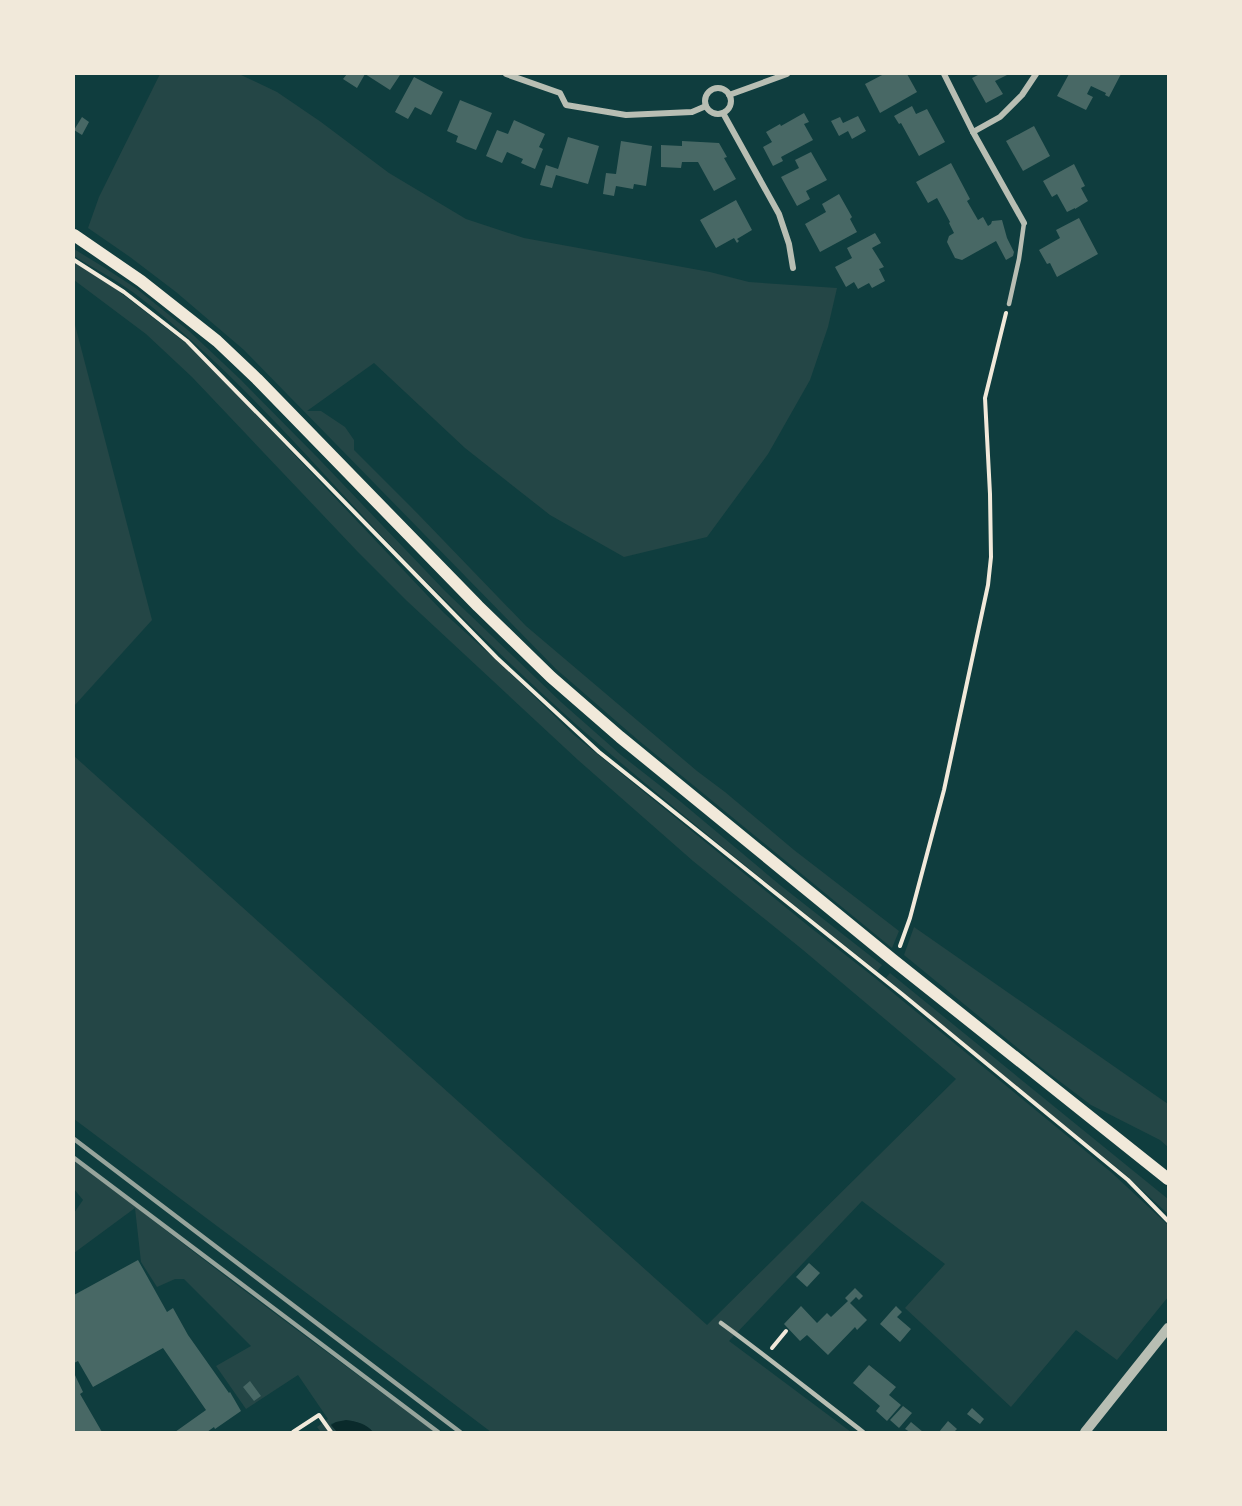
<svg xmlns="http://www.w3.org/2000/svg" width="1242" height="1506" font-family="Mulish,sans-serif">
	<style>
		.green { fill: #244646 }
		.water { fill: #0a2a2b }
		.building { fill: #486865 }
		.lines { fill: none; stroke-linecap: round; stroke-linejoin: round }
		.path { stroke: #f1e9da; stroke-width: 4 }
		.service { stroke: #b8beb3; stroke-width: 4.5 }
		.minor { stroke: #b8beb3; stroke-width: 6 }
		.tertiary { stroke: #b8beb3; stroke-width: 10 }
		.secondary { stroke: #f1e9da; stroke-width: 12 }
		.rail { stroke: #97a49c; stroke-width: 4.5 }
	</style>
	<rect width="100%" height="100%" fill="#0f3d3e"/>
	<g class="green">
		<path d="M160 74H239L277 92 321 122 389 173 466 219 524 238 710 272 749 282 837 288 828 327 810 380 768 454 707 537 624 557 550 515 465 448 374 363 307 411H321L345 427 354 440V450L417 513 526 626 697 771 725 792 794 850 899 931 892 948 638 740 556 669 244 350 176 292 130 257 88 228 99 197Z"/>
		<path d="M74 249 105 268 137 289 189 331 240 379 319 459 446 592 561 702 621 755 681 802 780 885 882 965 877 971C777 891 676 811 579 727 531 684 484 639 438 593 336 494 248 379 134 293 115 279 93 268 74 256Z"/>
		<path d="M74 261 108 283 187 344 230 387 444 613 507 670 574 735 811 928 875 978 1066 1135 1112 1173 1168 1225V1297L1117 1360 1076 1330 1011 1407 905 1308 945 1264 862 1201 729 1341 851 1432H491L392 1357 74 1119V756L707 1325 956 1079 803 950 693 861 578 760 407 601 357 551 192 377 146 334 74 280Z"/>
		<path d="M74 321 152 620 74 706Z"/>
		<path d="M914 927 1168 1104V1147L1160 1140 1091 1105 1042 1068 904 955Z"/>
		<path d="M890 973 1168 1199V1214L1127 1176 972 1050 886 978Z"/>
		<path d="M74 1157C191 1253 313 1342 435 1432H373C363 1421 345 1418 331 1424L337 1432H321L317 1427 328 1419 298 1375 246 1409 216 1366 251 1346 184 1279H175L157 1287 141 1262 135 1208 74 1253V1213L83 1200 74 1189Z"/>
	</g>
	<path class="water" d="M346 1420C356 1421 367 1424 373 1432H337L331 1425 336 1422Z"/>
	<g class="building">
		<path d="M347 74H397L400 75 390 90 365 74 357 88 343 79Z"/>
		<path d="M884 74H907L917 92 880 113 865 84Z"/>
		<path d="M980 74H1009L995 81 1003 94 986 103 972 78Z"/>
		<path d="M1069 74H1121L1109 97 1105 95 1106 93 1091 86 1087 94 1093 97 1086 110 1057 96Z"/>
		<path d="M414 77 443 92 431 115 415 107 408 119 395 112Z"/>
		<path d="M460 100 492 113 476 150 456 142 458 136 447 131Z"/>
		<path d="M912 106 916 114 927 109 945 142 919 156 901 123 899 124 894 116Z"/>
		<path d="M804 113 809 122 804 124 813 140 781 157 783 161 773 166 763 147 772 142 766 132 780 124 781 126Z"/>
		<path d="M858 116 866 131 852 139 848 131 839 136 831 121 840 117 843 123Z"/>
		<path d="M82 117 89 122 82 135 74 130Z"/>
		<path d="M514 120 545 134 539 147 543 149 535 169 521 163 523 159 507 152 502 163 486 156 497 130 508 134Z"/>
		<path d="M1034 126 1050 156 1023 171 1006 141Z"/>
		<path d="M568 137 599 146 588 184 556 175 552 188 540 185 546 165 558 169Z"/>
		<path d="M621 141 652 146 646 186 634 184 633 189 616 186 614 196 603 194 606 173 616 174Z"/>
		<path d="M682 141 719 143 727 157 724 158 736 179 714 191 698 162H682L681 168 661 167V145L682 146Z"/>
		<path d="M811 152 827 180 806 191 810 199 797 206 781 177 799 168 795 160Z"/>
		<path d="M951 163 970 199 967 201 978 220 983 217 988 226 991 224 992 221 1002 220 1007 238 1014 252 1013 256 1006 260 996 241 962 260 955 258 947 242 949 236 954 233 949 223 950 222 937 198 928 203 916 182Z"/>
		<path d="M1074 164 1085 186 1081 188 1088 201 1075 209V208L1067 212 1057 194 1052 197 1043 181Z"/>
		<path d="M839 194 852 217 850 219 857 232 820 252 805 224 826 212 822 204Z"/>
		<path d="M736 200 752 230 737 239 739 241 737 243 734 238 716 248 700 220Z"/>
		<path d="M1079 218 1098 254 1057 277 1050 263 1047 264 1039 250 1060 238 1056 230Z"/>
		<path d="M875 233 881 243 872 248 884 267 879 269 885 281 872 288 869 283 858 289 854 282 846 287 835 267 852 258 847 248Z"/>
		<path d="M138 1260 167 1312 173 1308 188 1335 229 1393 230 1392 241 1411 215 1429 214 1427 207 1432H175L206 1410 163 1348 93 1387 78 1361 74 1363V1295Z"/>
		<path d="M809 1263 820 1273 807 1287 796 1277Z"/>
		<path d="M855 1288 863 1296 859 1300 856 1297 850 1303 867 1320 857 1330 855 1327 828 1355 807 1335 800 1341 784 1324 801 1306 817 1323 827 1313 831 1317 848 1301 845 1298Z"/>
		<path d="M896 1306 902 1312 897 1317 911 1329 900 1342 880 1324Z"/>
		<path d="M869 1365 896 1387 889 1395 901 1405 887 1421 876 1411 880 1406 853 1383Z"/>
		<path d="M74 1373 83 1392 80 1394 102 1432H74Z"/>
		<path d="M250 1381 261 1396 254 1401 243 1387Z"/>
		<path d="M903 1406 912 1413 899 1428 890 1420Z"/>
		<path d="M972 1408 984 1419 980 1424 967 1414Z"/>
		<path d="M948 1421 957 1429 954 1432H939Z"/>
		<path d="M911 1422 923 1432H910L905 1429Z"/>
	</g>
	<g class="lines">
		<g class="path">
			<path d="M74 260 124 292 187 341 497 658 599 752 902 994 1128 1180 1168 1221"/>
			<path d="M900 946 910 918 944 790 988 585 991 557 990 494 985 398 1006 313"/>
			<path d="M772 1348 786 1331"/>
			<path d="M293 1432 319 1415 331 1432"/>
		</g>
		<g class="service">
			<path d="M1009 304 1019 259 1024 223"/>
			<path d="M721 1323C769 1358 816 1396 863 1432"/>
		</g>
		<g class="minor">
			<path d="M506 74 560 93 566 105 626 115 692 112 706 106"/>
			<path d="M944 74 973 132 1024 223"/>
			<circle cx="718" cy="101" r="13"/>
			<path d="M729 95 787 74"/>
			<path d="M723 113 779 214 789 244 793 268"/>
			<path d="M973 132 1000 117 1022 95 1036 74"/>
		</g>
		<path class="tertiary" d="M1085 1432 1168 1328"/>
		<path class="secondary" d="M74 235 141 281 217 341 257 379 478 606 551 677 620 737 893 960 1168 1179"/>
		<g class="rail">
			<path d="M74 1139 460 1432"/>
			<path d="M74 1158 438 1432"/>
		</g>
	</g>
	<rect width="1242" height="1506" fill="none" stroke="#f1e9da" stroke-width="150"/>
</svg>
